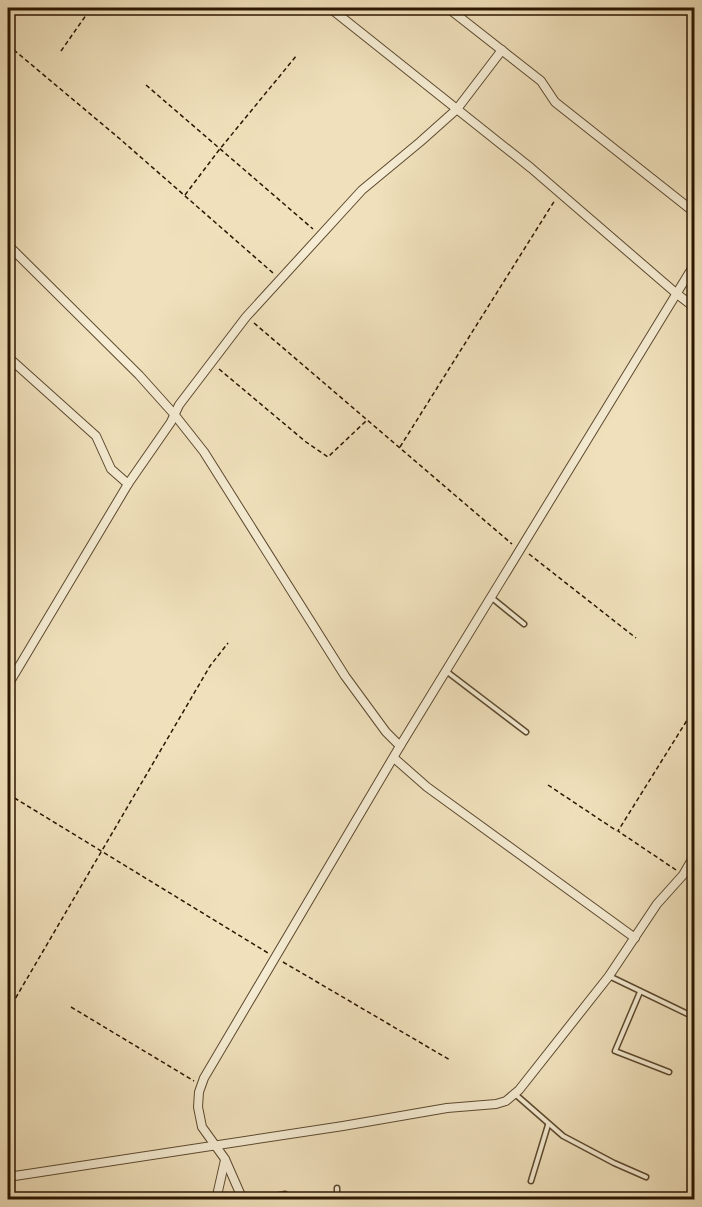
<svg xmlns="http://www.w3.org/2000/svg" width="702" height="1207" font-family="'IM FELL Great Primer',serif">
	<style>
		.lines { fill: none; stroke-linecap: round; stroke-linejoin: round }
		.service-casing { stroke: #5c492f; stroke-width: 7 }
		.minor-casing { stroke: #5c492f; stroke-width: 10 }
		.path { stroke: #2b1600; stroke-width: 1.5; stroke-dasharray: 4.5 3; stroke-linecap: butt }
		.service { stroke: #f5ecd3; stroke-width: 4 }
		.minor { stroke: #f5ecd3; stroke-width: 8 }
	</style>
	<rect width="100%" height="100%" fill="#f0e1bc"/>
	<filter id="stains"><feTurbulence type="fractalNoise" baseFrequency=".00333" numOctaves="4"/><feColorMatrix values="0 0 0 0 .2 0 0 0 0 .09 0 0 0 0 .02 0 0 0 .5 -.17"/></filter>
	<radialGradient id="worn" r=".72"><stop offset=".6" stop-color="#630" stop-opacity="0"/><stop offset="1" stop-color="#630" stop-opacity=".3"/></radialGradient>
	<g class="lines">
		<defs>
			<g id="service">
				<path d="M492 598 524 624"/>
				<path d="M446 671 526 732"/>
				<path d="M609 976 694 1017"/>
				<path d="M640 992 615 1051 669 1072"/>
				<path d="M515 1094 563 1136 614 1163 646 1177"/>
				<path d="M531 1181 548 1125"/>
				<path d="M254 1200 285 1194"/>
				<path d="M337 1200V1188"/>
			</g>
			<g id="minor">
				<path d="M330 8 531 168 677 294 694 307"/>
				<path d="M448 8 541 81 555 102 694 212"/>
				<path d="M8 245 139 375 174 414 204 452 345 676 386 732 400 746"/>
				<path d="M8 357 96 436 111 469 128 484"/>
				<path d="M8 685 128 484 171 422 179 405 246 317 362 190 420 142 457 109 502 50"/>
				<path d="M394 758 427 787 635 938"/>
				<path d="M8 1177 343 1126 447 1108 496 1104 506 1101 519 1090 609 976 657 904 683 875 694 856"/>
				<path d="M216 1200 225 1160"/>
				<path d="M243 1200 225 1159 202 1127 198 1107 199 1092 204 1078 400 746 694 265"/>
			</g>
		</defs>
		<use href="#service" class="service-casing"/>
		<use href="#minor" class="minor-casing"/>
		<g class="path">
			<path d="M8 45 120 139 273 273"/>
			<path d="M61 51 91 8"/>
			<path d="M146 85 313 229"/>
			<path d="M185 195 219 150 297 55"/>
			<path d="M254 323 512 544"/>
			<path d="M219 369 306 442 328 457 366 421"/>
			<path d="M400 447 555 200"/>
			<path d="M529 554 636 638"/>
			<path d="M548 785 617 831"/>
			<path d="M8 794 268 953"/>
			<path d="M676 870 618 831 694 709"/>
			<path d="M283 962 450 1060"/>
			<path d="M71 1007 194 1081"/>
			<path d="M8 1011 210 666 228 643"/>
			<path d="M201 1200 208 1195"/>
		</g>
		<use href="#service" class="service"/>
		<use href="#minor" class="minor"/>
	</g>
	<rect width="702" height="1207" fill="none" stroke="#f0e1bc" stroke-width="30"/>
	<rect x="9" y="9" width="684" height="1189" fill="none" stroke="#2b1600" stroke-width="3"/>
	<rect x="15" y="15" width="672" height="1177" fill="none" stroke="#2b1600" stroke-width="1.5"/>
	<rect width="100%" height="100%" filter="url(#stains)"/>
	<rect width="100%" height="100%" fill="url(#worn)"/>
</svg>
